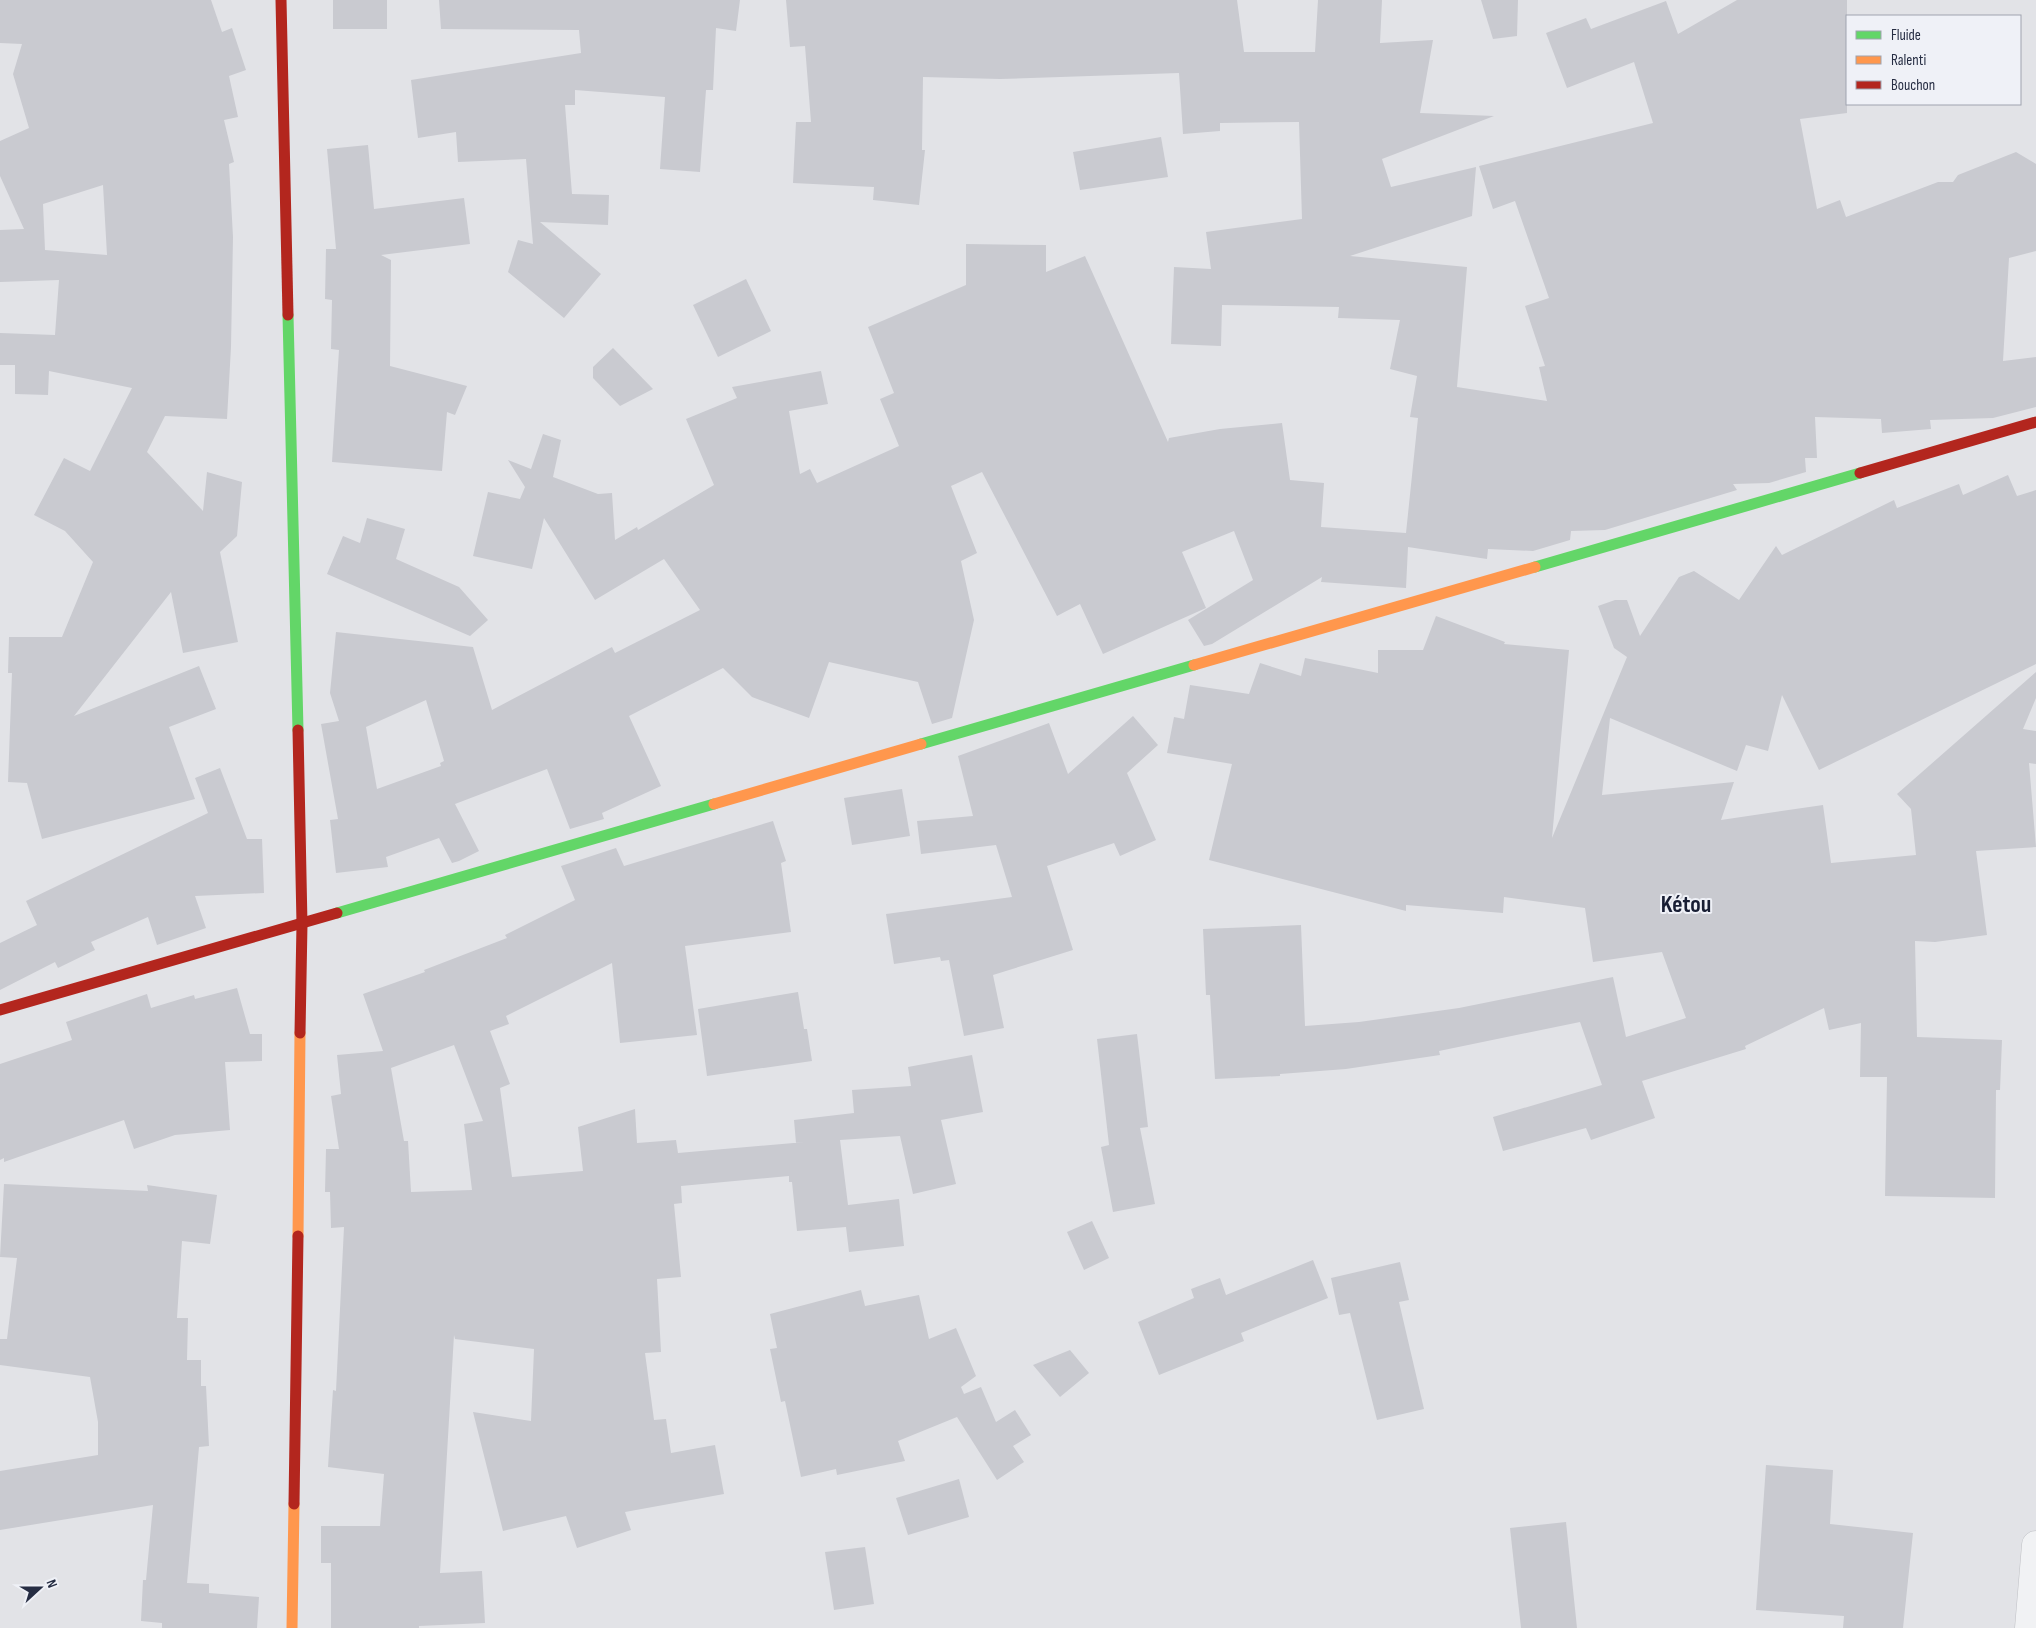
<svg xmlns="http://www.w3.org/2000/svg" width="2036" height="1628" font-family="'Sofia Sans Condensed',sans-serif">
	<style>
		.building { fill: #c9cad0; fill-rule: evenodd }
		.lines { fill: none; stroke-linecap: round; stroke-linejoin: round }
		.street-casing { stroke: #bfc0c5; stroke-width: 29 }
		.street { stroke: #f1f2f4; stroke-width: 28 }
		.fast { stroke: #63d668; stroke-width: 11 }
		.slow { stroke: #ff974d; stroke-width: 11 }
		.jam { stroke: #b3261e; stroke-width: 11 }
		.labels { text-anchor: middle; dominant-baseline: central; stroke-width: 4; stroke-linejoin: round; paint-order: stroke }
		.town-label { font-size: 24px; font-weight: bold; fill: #181e34; stroke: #eff1f7 }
	</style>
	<rect width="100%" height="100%" fill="#e2e3e7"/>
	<g class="building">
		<path d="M0 0H211L222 32 232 28 246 70 229 76 238 117 224 120 234 162 229 164 233 237 231 347 227 419 165 416 147 452 203 511 207 472 242 482 237 536 220 552 238 642 183 653 171 592 74 716 199 666 216 709 169 727 195 799 42 839 27 783 8 782 12 673H8L9 637H62L93 562 65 531 34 515 64 458 90 471 132 388 49 371 48 395 15 394V365H0V333L55 335 59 280 0 282V230L24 229 0 176V141L29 128 13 74 22 44 0 43ZM103 185 107 255 45 250 43 204Z"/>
		<rect x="333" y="0" width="54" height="29"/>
		<path d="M439 0H740L736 31 716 28 713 90H706L700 172 660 169 665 97 575 90V105H565L572 194 609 195 608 225 540 222 601 274 564 318 508 272 518 240 533 244 526 159 458 162 456 132 418 138 411 80 581 53 579 30 441 29Z"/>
		<path d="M786 0H1237L1244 52H1315L1318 0H1382L1380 43 1433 40 1420 113 1494 116 1382 159 1391 187 1476 167 1472 216 1350 256 1467 267 1457 387 1547 401 1539 367 1545 366 1525 306 1549 298 1515 201 1493 209 1479 166 1653 123 1634 62 1567 88 1546 33 1586 18 1591 29 1666 1 1678 34 1737 0H1847V113L1800 119 1817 209 1840 200 1846 217 1938 182H1953L1958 175 2016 152 2036 164V251L2009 258 2003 361 2036 357V407L1993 418 1930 420 1931 429 1882 433 1881 419 1815 417 1817 458H1805L1806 472 1769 483 1733 484 1737 490 1605 530 1571 531 1570 540 1533 551 1488 549 1487 559 1408 547 1406 588 1321 582 1322 577 1212 644 1204 646 1188 620 1253 580 1234 531 1182 552 1206 608 1103 654 1080 604 1057 616 982 472 951 486 977 553 961 561 974 620 952 718 932 724 918 682 829 662 809 718 752 697 723 668 629 716 661 786 602 813 604 819 570 829 547 769 455 804 479 851 459 861 452 863 439 838 386 857 388 867 336 873 330 820 338 819 321 724 339 721 330 693 336 632 473 647 492 710 612 647 615 653 700 610 664 559 595 600 544 518 532 569 473 556 488 492 520 499 525 487 508 460 531 469 543 434 561 440 553 477 598 494 612 493 615 540 637 527 638 530 714 485 686 419 737 398 732 387 821 371 828 404 789 411 800 474 810 469 817 483 899 446 880 399 894 393 868 327 966 285V244L1046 245V272L1085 256 1168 442 1169 438 1220 429 1282 423 1290 480 1324 483 1321 527 1406 533 1418 418 1410 417 1417 376 1390 369 1400 320 1338 318 1339 307 1222 305 1221 346 1171 344 1174 267 1211 269 1206 232 1302 219 1299 122 1220 123V131L1183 134 1179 73 1000 79 923 77 922 150H925L919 205 873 200 874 187 793 183 796 122H811L805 46 790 47ZM426 700 444 761 440 763 441 766 377 789 366 727Z"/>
		<path d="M1481 0H1518L1517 36 1493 39Z"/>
		<path d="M1161 137 1168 177 1080 190 1073 152Z"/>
		<path d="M368 145 374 209 464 198 470 244 381 255 391 260 390 366 467 386 455 415 447 412 442 471 332 462 339 350 331 349 332 300 325 299 326 249H336L327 149Z"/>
		<path d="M746 279 771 331 718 357 693 305Z"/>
		<path d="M613 348 653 389 620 406 593 378V367Z"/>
		<path d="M2008 475 2017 496 2036 490V664L1819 770 1782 695 1768 751 1746 745 1737 771 1610 718 1602 795 1734 782 1721 820 1823 805 1831 863 1916 855 1911 809 1897 794 2036 672V698L2023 729 2036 731V764L2029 763 2036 847 1976 851 1987 935 1935 942 1915 941 1917 1037 2002 1040 2000 1090H1996L1995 1198 1885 1196 1887 1077H1860L1861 1023 1829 1030 1824 1008 1745 1046 1746 1049 1642 1081 1655 1118 1591 1140 1586 1128 1503 1151 1493 1117 1602 1085 1580 1022 1439 1051 1440 1055 1346 1069 1280 1074V1076L1215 1079 1210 995H1206L1203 929 1301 925 1305 1026 1359 1022 1459 1008 1613 977 1626 1037 1686 1018 1662 952 1593 962 1585 908 1504 897 1503 913 1406 905V911L1209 860 1232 764 1167 753 1174 717 1184 719 1190 685 1249 694 1260 663 1301 676 1305 658 1378 673V650H1423L1436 616 1505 642 1504 644 1569 650 1552 838 1627 657 1614 648 1598 606 1615 600H1627L1640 636 1679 577 1694 571 1739 600 1776 546 1782 555 1894 500 1897 508 1959 484 1963 495Z"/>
		<path d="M367 518 405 529 396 559 459 587 488 620 470 636 327 574 343 536 360 543Z"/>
		<path d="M1133 716 1158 745 1127 773 1156 840 1120 856 1114 843 1047 866 1073 950 993 975 1004 1028 964 1036 949 960 941 961 940 957 894 964 886 914 1012 897 996 845 921 854 917 821 973 816 958 756 1049 723 1068 774Z"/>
		<path d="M220 768 247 839H262L264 893 195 896 206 928 157 945 148 917 91 942 95 950 58 968 55 962 0 990V943L37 925 26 901 208 813 195 778Z"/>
		<path d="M902 789 910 836 852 845 844 798Z"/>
		<path d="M773 821 786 861 781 863 791 932 685 946 697 1035 620 1043 612 963 506 1016 509 1024 490 1031 510 1084 500 1088 512 1177 583 1171 578 1127 635 1109 637 1143 676 1140 678 1153 805 1142 796 1143 794 1120 854 1113 852 1090 911 1086 908 1067 972 1055 983 1112 941 1120 956 1184 913 1194 900 1136 840 1140 848 1205 899 1199 904 1246 849 1252 846 1227 797 1231 792 1182H789V1176L681 1186 682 1203 674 1204 681 1277 657 1279 661 1352 645 1353 654 1420 666 1419 671 1453 715 1445 724 1494 625 1512 631 1530 577 1548 566 1516 503 1531 473 1412 531 1421 534 1349 455 1339 454 1335 440 1573 482 1571 485 1623 419 1626V1628H331V1563H321V1526H380L384 1474 328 1467 333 1390 336 1391 344 1227 331 1228 330 1192H325L326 1149H339L331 1096 341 1094 337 1055 383 1051 363 994 425 972 424 970 507 938 505 935 575 900 561 866 616 848 624 866ZM454 1045 483 1121 464 1124 472 1190 411 1192 408 1141H404L391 1068Z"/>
		<path d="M237 988 250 1034H262V1061L225 1062 230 1130 175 1135 134 1149 124 1120 4 1162V1158L0 1160V1064L72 1040 66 1022 147 994 151 1008 194 995 195 999Z"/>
		<path d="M798 992 804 1029H807L812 1061 707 1076 698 1009Z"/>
		<path d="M1137 1034 1148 1127 1140 1128 1155 1204 1113 1212 1101 1147 1109 1145 1097 1039Z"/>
		<path d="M4 1184 148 1191 147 1185 217 1195 210 1244 182 1241 177 1318H188L187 1360H201V1386H206L209 1446 199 1447 187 1583 209 1584V1593L259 1597 257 1628H162V1623L141 1621 143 1580H146L153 1505 0 1530V1471L98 1455V1422L90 1377 0 1365V1339H7L17 1258 0 1257Z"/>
		<path d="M1092 1221 1109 1258 1084 1270 1067 1232Z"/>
		<path d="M1313 1260 1328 1298 1241 1333 1244 1341 1159 1375 1138 1322 1194 1298 1191 1289 1220 1278 1226 1295Z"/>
		<path d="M1400 1262 1409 1300 1399 1302 1424 1409 1377 1420 1350 1313 1339 1315 1331 1278Z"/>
		<path d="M861 1290 865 1306 919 1295 929 1339 956 1328 976 1376 961 1387 964 1394 981 1387 996 1422 1015 1410 1031 1435 1013 1446 1024 1462 997 1480 957 1417 898 1441 905 1461 837 1475 836 1469 801 1477 785 1401 781 1402 770 1349 777 1348 770 1314Z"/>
		<path d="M1070 1350 1089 1373 1060 1397 1033 1365Z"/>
		<path d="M1766 1465 1833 1470 1830 1524 1913 1533 1903 1628H1843L1844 1616 1756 1610Z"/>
		<path d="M959 1479 969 1517 908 1535 896 1498Z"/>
		<path d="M1566 1522 1577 1628H1521L1510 1528Z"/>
		<path d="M865 1547 874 1604 834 1610 825 1552Z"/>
	</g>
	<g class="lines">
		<defs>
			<path id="street" d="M2029 1628 2036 1545"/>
		</defs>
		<use href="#street" class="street-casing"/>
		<use href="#street" class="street"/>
		<g class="fast">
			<path d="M288 315 298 730"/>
			<path d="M1535 567 1860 473"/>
			<path d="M921 744 1194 665"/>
			<path d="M337 913 714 804"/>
		</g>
		<g class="slow">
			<path d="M1194 665 1535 567"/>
			<path d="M714 804 921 744"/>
			<path d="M298 1236 300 1033"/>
			<path d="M292 1628 294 1504"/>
		</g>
		<g class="jam">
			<path d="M281 0 288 315"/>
			<path d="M1860 473 2036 422"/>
			<path d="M298 730 302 924 300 1033"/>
			<path d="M0 1010 337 913"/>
			<path d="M294 1504 298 1236"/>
		</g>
	</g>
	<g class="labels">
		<g class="town-label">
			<text x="1686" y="904">Kétou</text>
		</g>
	</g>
	<rect x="1846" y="15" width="175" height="90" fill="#eff1f7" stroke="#9fa3af"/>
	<rect x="1856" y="31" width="25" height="8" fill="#63d668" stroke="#9fa3af"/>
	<text x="1891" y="40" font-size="15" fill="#262d43">Fluide</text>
	<rect x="1856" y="56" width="25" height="8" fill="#ff974d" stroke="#9fa3af"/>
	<text x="1891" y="65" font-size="15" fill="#262d43">Ralenti</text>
	<rect x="1856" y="81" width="25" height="8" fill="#b3261e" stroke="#9fa3af"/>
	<text x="1891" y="90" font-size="15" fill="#262d43">Bouchon</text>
	<g transform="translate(40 1588) rotate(69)" stroke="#eff1f7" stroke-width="4" paint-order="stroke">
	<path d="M0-4L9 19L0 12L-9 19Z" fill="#262d43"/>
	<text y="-8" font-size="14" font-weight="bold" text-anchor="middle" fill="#262d43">N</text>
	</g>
</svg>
